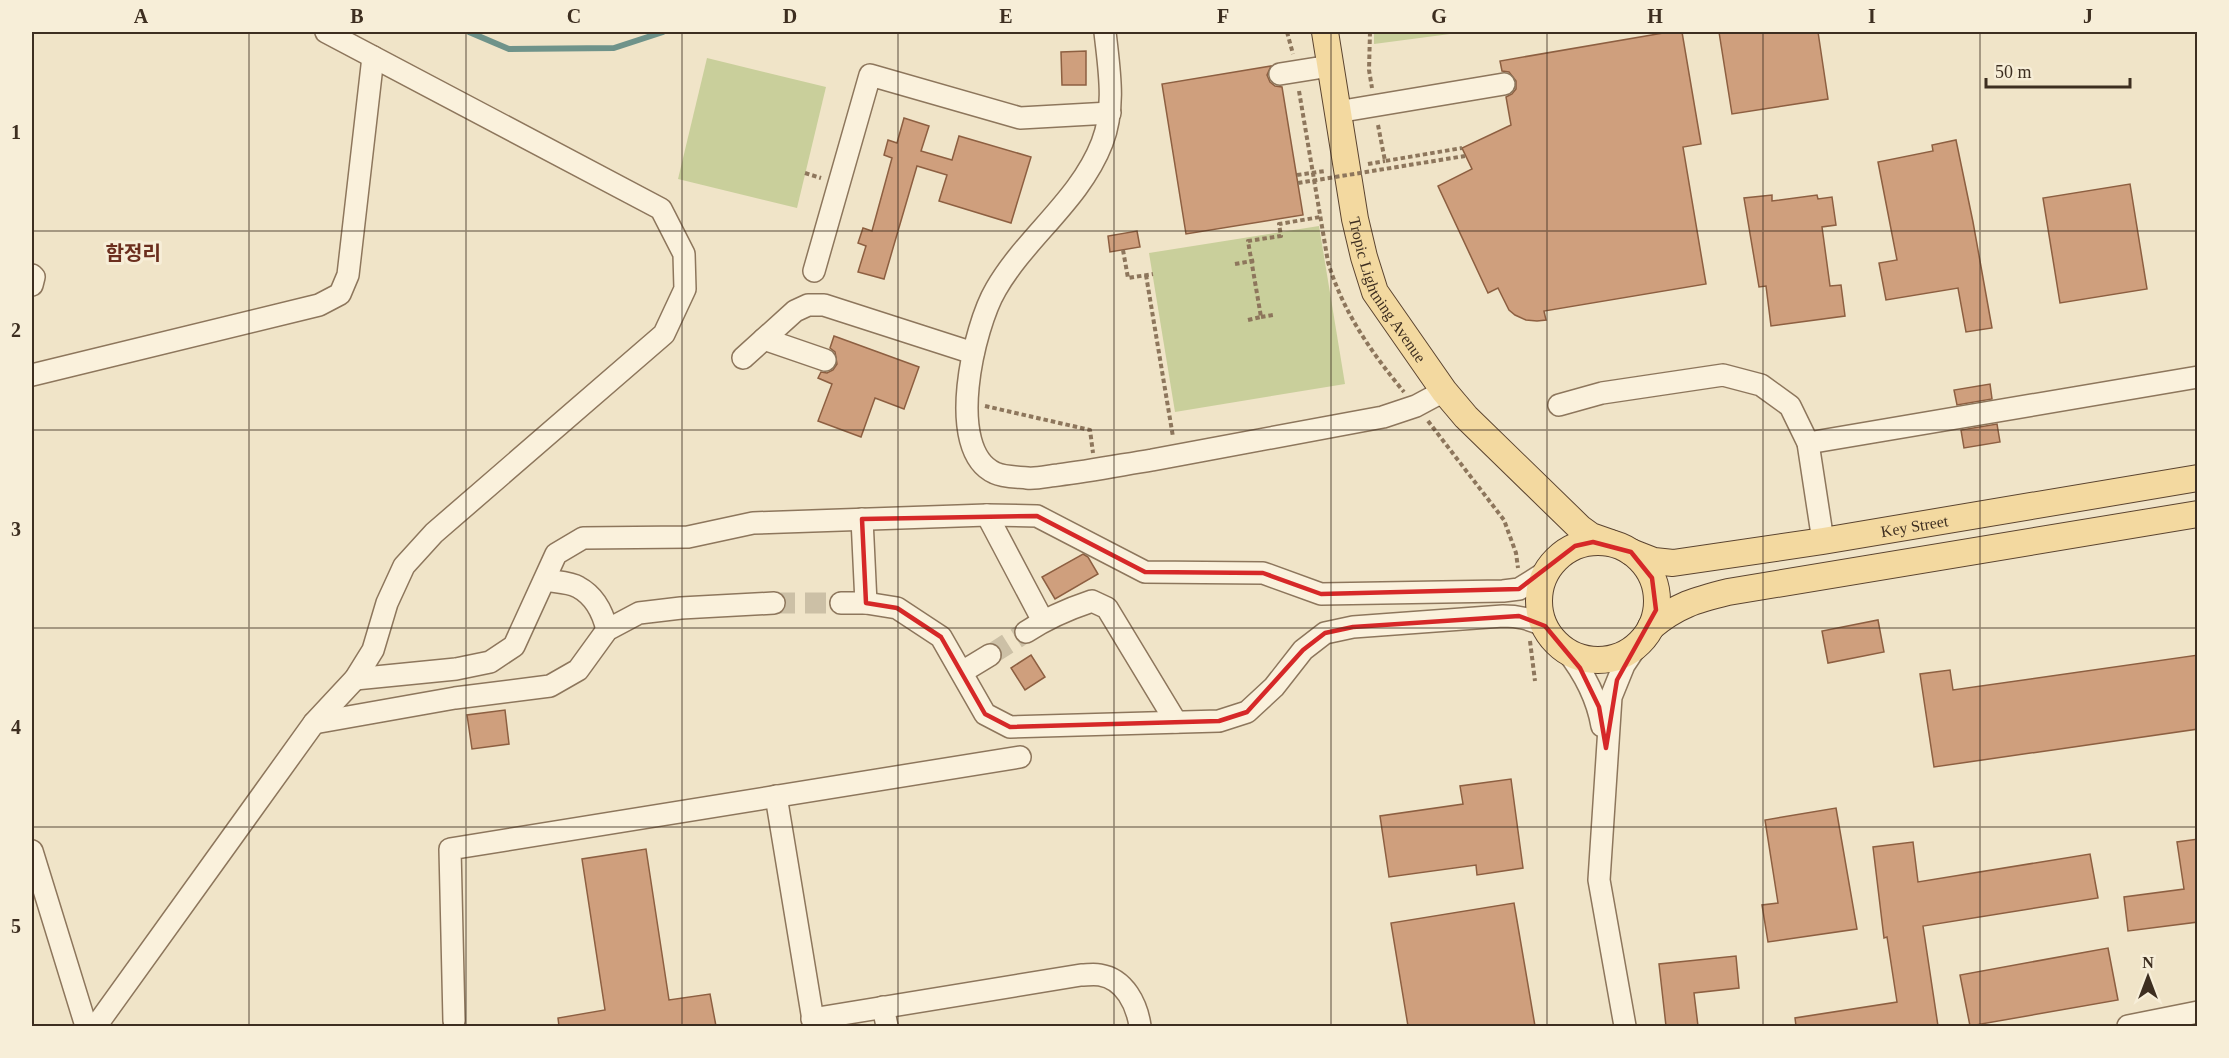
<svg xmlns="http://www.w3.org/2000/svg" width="2229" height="1058" font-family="'Times New Roman','Noto Sans KR',serif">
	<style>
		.green { fill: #c9cf9b }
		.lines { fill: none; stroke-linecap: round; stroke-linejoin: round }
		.stream { stroke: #6f938a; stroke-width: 6 }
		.building { fill: #cf9f7d; stroke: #8d5f41; stroke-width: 1.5 }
		.minor-tunnel { stroke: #ccc0a6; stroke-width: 21; stroke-dasharray: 21 10; stroke-linecap: butt }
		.minor-casing { stroke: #8d765c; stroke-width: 24 }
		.major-casing { stroke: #5b4430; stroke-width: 28 }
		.path { stroke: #8d765c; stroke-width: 4; stroke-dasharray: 4.5 3; stroke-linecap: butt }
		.minor { stroke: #faf1dc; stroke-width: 21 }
		.major { stroke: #f3d9a0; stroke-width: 26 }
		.path-bridge { stroke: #8d765c; stroke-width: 4; stroke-dasharray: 4.5 3; stroke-linecap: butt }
		.marked { fill: none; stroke: #d62828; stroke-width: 4.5; stroke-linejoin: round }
		.grid { fill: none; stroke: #3d2e20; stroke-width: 1.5; stroke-opacity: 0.55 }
		.labels { text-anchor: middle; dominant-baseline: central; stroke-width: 6; stroke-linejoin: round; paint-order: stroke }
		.street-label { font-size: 16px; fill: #3d2e20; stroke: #f7eed8 }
		.quarter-label { font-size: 20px; font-weight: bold; fill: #6b2e1e; stroke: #f7eed8 }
		.neatline { fill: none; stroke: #3d2e20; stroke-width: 2 }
		.grid-label { font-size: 20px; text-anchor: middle; font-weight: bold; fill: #3d2e20 }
	</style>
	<rect width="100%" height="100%" fill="#f0e4c8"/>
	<g class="green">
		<path d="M1374 32H1465L1374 44Z"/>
		<path d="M707 58 826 87 797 208 678 179Z"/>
		<path d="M1319 226 1345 384 1175 412 1149 253Z"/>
	</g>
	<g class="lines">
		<path class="stream" d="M469 32 509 49 614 48 663 32"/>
	</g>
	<g class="building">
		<path d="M1669 32H1682L1701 144 1683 147 1706 284 1544 311 1546 320 1537 321 1526 320 1515 315 1509 310 1498 288 1488 293 1438 186 1472 169 1462 148 1511 125 1506 97 1512 94 1516 89V81L1509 72 1502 71 1500 61Z"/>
		<path d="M1719 32H1818L1828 99 1732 114Z"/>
		<path d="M1086 51V85H1062L1061 52Z"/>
		<path d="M1271 66 1267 75 1270 82 1275 86 1282 87 1303 215 1186 234 1162 84Z"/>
		<path d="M904 118 929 126 921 151 952 160 959 136 1031 157 1011 223 939 201 947 175 917 166 884 279 858 272 866 246 858 243 863 228 872 231 892 158 884 155 888 140 897 143Z"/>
		<path d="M1956 140 1973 222 1992 328 1966 332 1958 288 1886 300 1879 263 1897 260 1878 162 1933 151 1932 145Z"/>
		<path d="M2130 184 2147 289 2060 303 2043 198Z"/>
		<path d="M1772 195V201L1817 195 1818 199 1832 197 1836 225 1822 227 1830 286 1841 285 1845 316 1771 326 1766 286 1759 287 1744 198Z"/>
		<path d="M1137 231 1140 247 1110 252 1108 236Z"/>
		<path d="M834 336 919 367 904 409 875 398 861 437 818 421 832 384 818 378 821 372 827 373 833 370 837 364 835 352 830 348Z"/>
		<path d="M1990 384 1992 399 1957 405 1954 390Z"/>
		<path d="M1997 424 2000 442 1964 448 1961 430Z"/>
		<path d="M1083 554 1088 557 1098 574 1055 599 1042 577Z"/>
		<path d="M1878 620 1884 652 1828 663 1822 631Z"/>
		<path d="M1031 655 1045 677 1025 690 1011 668Z"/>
		<path d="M2198 655V729L1934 767 1920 674 1950 670 1953 690Z"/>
		<path d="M505 710 509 744 472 749 467 715Z"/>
		<path d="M1511 779 1523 868 1477 875 1476 865 1389 877 1380 816 1463 804 1460 786Z"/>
		<path d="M1836 808 1857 929 1768 942 1762 905 1778 903 1765 820Z"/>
		<path d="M2198 839V922L2128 931 2124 897 2184 889 2177 842Z"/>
		<path d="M1913 842 1918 882 2090 854 2098 898 1923 926 1938 1026H1796L1795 1018 1897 1002 1887 937 1884 938 1873 847Z"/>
		<path d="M646 849 669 1000 710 994 716 1026H559L558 1018 605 1010 582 859Z"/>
		<path d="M1514 903 1535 1026H1408L1391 923Z"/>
		<path d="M2108 948 2118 1000 1970 1026 1960 975Z"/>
		<path d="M1736 956 1739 988 1694 993 1698 1026H1666L1659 964Z"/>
	</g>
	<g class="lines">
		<g class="minor-tunnel">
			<path d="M774 603H841"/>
			<path d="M990 655 1026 632"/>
		</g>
		<defs>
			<g id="minor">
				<path d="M1105 32C1109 69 1116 107 1102 143 1080 200 1026 237 996 289 974 326 944 450 995 473 1003 477 1018 477 1027 478 1037 479 1048 476 1058 475 1090 471 1121 465 1152 460 1229 445 1306 431 1383 417L1416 406 1444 391"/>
				<path d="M1280 74 1330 66"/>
				<path d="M1337 112 1504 84"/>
				<path d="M814 271 870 75 1020 118 1110 113"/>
				<path d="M32 275 34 277 32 285"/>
				<path d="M764 339 825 360"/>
				<path d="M743 358 795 311 808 305H824L973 353"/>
				<path d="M32 375 319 305 340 294 348 275 373 57"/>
				<path d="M1559 405 1602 393 1723 375 1761 385 1790 406 1808 443 1823 541"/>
				<path d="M1808 443 2198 377"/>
				<path d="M987 515 1043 621"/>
				<path d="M862 519 866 603"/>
				<path d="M545 580C555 582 570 582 578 587 595 596 603 613 607 630"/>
				<path d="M841 603H866L897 608 941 637 985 714 1010 727 1219 721 1247 712 1274 687 1303 650 1325 633 1353 627 1503 616C1519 616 1530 619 1545 626"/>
				<path d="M1026 632C1047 618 1068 609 1092 601L1107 608 1176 722"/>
				<path d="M1566 650C1585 674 1597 697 1602 726"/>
				<path d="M962 672 990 655"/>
				<path d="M355 679 456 669 490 662 514 646 556 554 583 538 688 537 753 523 987 515 1037 516 1145 572 1263 573 1321 594 1503 591 1519 589 1546 572"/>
				<path d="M314 723 455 698 550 686 578 670 607 630 639 613 681 608 774 603"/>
				<path d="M776 796 814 1026"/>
				<path d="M32 851 86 1026"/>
				<path d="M883 1007 887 1026"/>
				<path d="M812 1019 1081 975C1087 975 1094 974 1100 975 1125 979 1137 1005 1140 1026"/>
				<path d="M454 1021 450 849 1020 757"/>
				<path d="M96 1026 314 723 355 679 373 650 387 603 404 566 434 533 664 334 685 289 684 254 661 209 326 32"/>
				<path d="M1625 1026 1599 880 1611 697 1624 665 1638 644"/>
				<path d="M2128 1026 2198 1012"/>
			</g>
			<g id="major">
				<path id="s1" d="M1325 32 1355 219 1364 257 1375 292 1444 391 1466 417 1580 528 1591 536 1611 543"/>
				<circle cx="1598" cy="601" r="59"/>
				<path id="s2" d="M1631 552 1654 561 1673 563 1823 541 2198 478"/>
				<path d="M1651 627C1677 605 1696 600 1728 592L2198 514"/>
			</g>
		</defs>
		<use href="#minor" class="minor-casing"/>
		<use href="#major" class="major-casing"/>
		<g class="path">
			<path d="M1287 32 1293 54"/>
			<path d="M1370 32 1369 70 1372 88"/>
			<path d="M1299 91 1328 262C1343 312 1371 352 1404 392"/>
			<path d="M1378 125 1385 161 1462 148"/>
			<path d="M1368 164 1385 161"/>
			<path d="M805 173 821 178"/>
			<path d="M1297 175 1325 171"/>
			<path d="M1123 250 1128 278 1153 274"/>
			<path d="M1235 264 1257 260"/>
			<path d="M1146 275 1173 437"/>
			<path d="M1261 317 1273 315"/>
			<path d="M1248 320 1261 317 1248 241 1281 236 1279 224 1320 217"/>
			<path d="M985 406 1090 430 1093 453"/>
			<path d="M1428 421 1504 520 1516 553 1518 568"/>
			<path d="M1530 641 1535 681"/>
		</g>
		<use href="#minor" class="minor"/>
		<use href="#major" class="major"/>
		<path class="path-bridge" d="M1298 183 1465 156"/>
	</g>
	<path class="marked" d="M1037 516 1145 572 1263 573 1321 594 1519 589 1575 546 1593 542 1631 552 1652 578 1656 610 1617 680 1606 748 1599 707 1580 668 1545 626 1519 616 1353 627 1325 633 1303 650 1247 712 1219 721 1010 727 985 714 941 637 897 608 866 603 862 519Z"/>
	<path class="grid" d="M249 32V1026M466 32V1026M682 32V1026M898 32V1026M1114 32V1026M1331 32V1026M1547 32V1026M1763 32V1026M1980 32V1026M32 231H2198M32 430H2198M32 628H2198M32 827H2198"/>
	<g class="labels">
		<g class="street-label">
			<text stroke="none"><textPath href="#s1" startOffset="268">Tropic Lightning Avenue</textPath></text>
			<text stroke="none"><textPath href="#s2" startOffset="288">Key Street</textPath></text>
		</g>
		<g class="quarter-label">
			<text x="133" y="253">함정리</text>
		</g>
	</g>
	<rect width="2229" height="1058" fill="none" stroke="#f7eed8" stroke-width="66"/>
	<g transform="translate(2148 977)" stroke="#f7eed8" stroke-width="4.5" paint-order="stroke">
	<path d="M0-4.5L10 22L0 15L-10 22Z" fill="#3d2e20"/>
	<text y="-9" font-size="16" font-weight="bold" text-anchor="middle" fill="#3d2e20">N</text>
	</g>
	<path d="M1986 78v9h144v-9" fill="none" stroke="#3d2e20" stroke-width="3"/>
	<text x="1995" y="78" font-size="18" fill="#3d2e20" stroke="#f7eed8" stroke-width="4.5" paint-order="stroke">50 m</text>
	<rect x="33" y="33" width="2163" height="992" class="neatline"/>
	<g class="grid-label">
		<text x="141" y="23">A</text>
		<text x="357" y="23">B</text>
		<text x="574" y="23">C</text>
		<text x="790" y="23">D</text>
		<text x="1006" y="23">E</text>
		<text x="1223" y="23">F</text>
		<text x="1439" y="23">G</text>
		<text x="1655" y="23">H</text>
		<text x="1872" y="23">I</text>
		<text x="2088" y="23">J</text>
		<text x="16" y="139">1</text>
		<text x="16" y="337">2</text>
		<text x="16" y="536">3</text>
		<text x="16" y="734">4</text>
		<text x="16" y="933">5</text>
	</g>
</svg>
